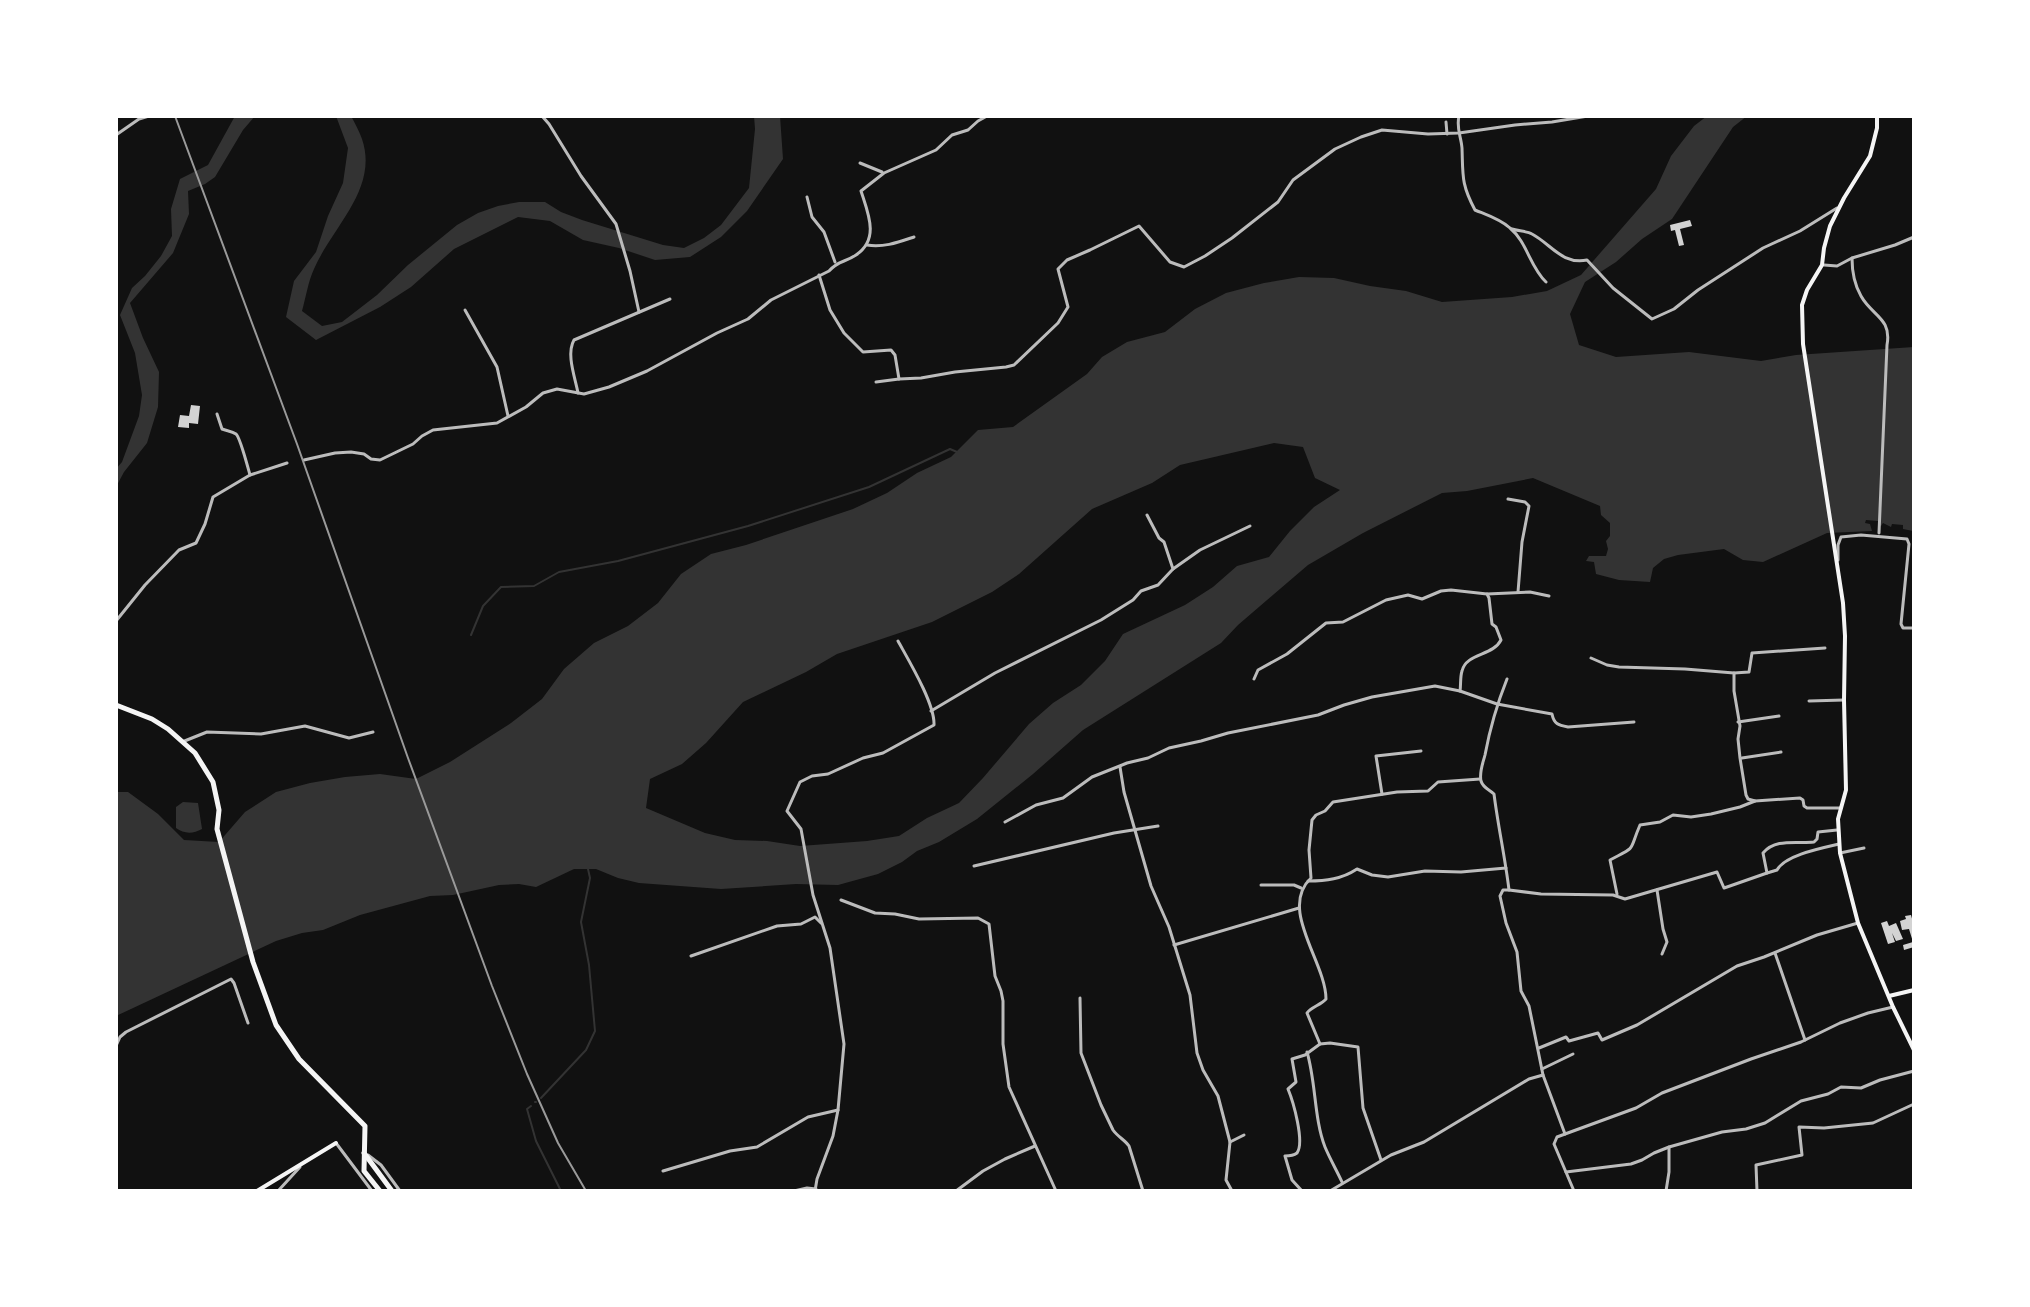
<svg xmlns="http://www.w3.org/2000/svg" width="2030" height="1307" font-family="Jost,sans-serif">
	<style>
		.water { fill: #333; fill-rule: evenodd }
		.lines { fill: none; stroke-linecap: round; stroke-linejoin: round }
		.stream { stroke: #333; stroke-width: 2 }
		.building { fill: #d3d3d3 }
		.minor { stroke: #bcbcbc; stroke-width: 3 }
		.tertiary { stroke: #bcbcbc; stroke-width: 3 }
		.secondary { stroke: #f5f5f5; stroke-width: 4 }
		.trunk { stroke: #f5f5f5; stroke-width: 5 }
		.rail { stroke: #9a9a9a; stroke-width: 2 }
	</style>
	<rect width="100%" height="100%" fill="#111"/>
	<g class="water">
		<path d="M235 116H255L243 130 215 177 205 184 188 191 189 214 173 253 130 303 143 338 159 372 158 407 147 443 124 472 116 487V469L122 462 139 416 142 395 135 353 120 315 132 288 145 276 161 256 172 236 171 209 180 179 208 165Z"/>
		<path d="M336 116H351C355 123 359 131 362 139 379 189 332 227 314 269 308 282 306 297 302 311L322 326 342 322 377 295 408 265 457 225 478 213 498 206 519 202H545L561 212 582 220 663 245 684 248 704 238 721 225 749 188 755 129 754 116H780L783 159 747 211 721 237 690 257 655 260 619 248 583 240 550 221 518 217 454 249 411 287 380 307 316 340 286 317 294 281 316 252 328 216 343 183 348 148Z"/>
		<path d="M1707 116H1747L1733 127 1672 219 1642 239 1616 262 1585 282 1570 314 1579 345 1616 357 1689 352 1761 361 1796 355 1914 347 1913 531 1903 529V525L1892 524 1891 527 1883 523 1881 526 1878 525V521L1866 520 1865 523 1870 524 1872 531 1827 533 1763 562 1743 560 1724 549 1678 555 1664 559 1653 568 1650 582 1619 580 1596 574 1594 562 1586 561 1589 556H1606L1608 549 1606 541 1610 536V523L1601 515 1600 506 1533 478 1467 491 1442 493 1363 533 1308 565 1238 625 1221 643 1083 730 1033 774 977 819 939 842 917 851 902 862 878 874 838 885 796 884 721 889 639 883 618 878 596 869H574L536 887 519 884 499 885 453 895 430 896 360 915 323 930 302 933 276 941 116 1016V792H128L158 814 184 840 219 842 245 812 276 792 310 783 345 777 380 774 416 779 450 762 511 723 542 699 564 669 594 643 628 626 658 603 681 574 711 554 746 545 853 509 887 493 917 473 951 457 978 430 1013 427 1087 374 1102 357 1127 342 1165 332 1195 309 1226 293 1264 283 1299 277 1334 278 1370 286 1406 291 1442 302 1512 297 1547 291 1581 275 1656 189 1671 156 1694 126ZM1274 443 1303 447 1315 478 1340 490 1314 507 1290 531 1269 557 1237 566 1213 587 1185 605 1123 634 1105 661 1081 685 1053 703 1029 724 983 778 959 803 927 818 899 836 867 841 800 846 767 841 735 840 705 833 646 808 650 779 682 764 706 743 743 702 806 672 837 654 932 622 992 592 1019 574 1092 509 1152 483 1180 465Z"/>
		<path d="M183 802 198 803 202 829C193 834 184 834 176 828V807Z"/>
	</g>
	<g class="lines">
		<g class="stream">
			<path d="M471 635 483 606 501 587 534 586 559 572 618 561 748 526 869 487 950 449 957 452"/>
			<path d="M541 1098 586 1050 595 1031 589 965 581 922 590 878 588 869"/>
			<path d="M535 1102H536"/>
			<path d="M531 1106 527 1109 536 1141 561 1191"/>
		</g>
	</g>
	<g class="building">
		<path d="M1690 220 1692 226 1680 229 1684 245 1679 246 1675 230 1671 231 1670 225Z"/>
		<path d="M191 405 200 406 198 424 189 423V428L178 427 180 415 189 416Z"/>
		<path d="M1911 915 1914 926V947L1904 950 1903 945 1913 942 1909 929 1902 930 1900 921 1906 919 1905 916Z"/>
		<path d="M1887 921 1889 926 1896 923 1903 939 1896 941 1892 933 1895 942 1888 944 1881 923Z"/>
	</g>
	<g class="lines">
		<g class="minor">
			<path d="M542 116 549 124 581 176 616 224 630 271 639 312"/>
			<path d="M1459 116C1456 128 1461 136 1462 148 1463 175 1461 184 1475 210 1487 215 1500 219 1510 228 1527 242 1530 267 1546 282"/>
			<path d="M1446 122 1447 134"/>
			<path d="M116 135 139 119 149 116"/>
			<path d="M860 163 882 172"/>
			<path d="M807 197 812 217 824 232 835 262"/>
			<path d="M1512 229C1518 231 1527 231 1532 234 1551 244 1562 265 1587 260L1613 288 1652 319 1674 309 1698 290 1763 248 1800 231 1837 208"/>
			<path d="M867 245C883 248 899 242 914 237"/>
			<path d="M1852 258C1852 271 1854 284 1861 296 1872 316 1892 318 1887 345L1879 533"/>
			<path d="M1824 265 1837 266 1852 258 1895 245 1914 237"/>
			<path d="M819 275 830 310 844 333 863 352 891 350 895 355 899 379 921 378 955 372 1006 367 1014 365 1058 323 1068 307 1058 269 1067 260 1090 250 1139 226 1170 262 1184 267 1205 256 1232 238 1278 202 1293 180 1335 149 1361 137 1382 130 1428 134 1459 133 1515 125 1552 122 1588 116"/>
			<path d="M465 310 497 367 508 416"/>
			<path d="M876 382 899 379"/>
			<path d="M578 393C575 377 566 354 574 340L670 299"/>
			<path d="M217 414 222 429C227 431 232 431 236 434 240 437 248 468 250 475"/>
			<path d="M304 460 335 453 351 452 364 454 371 459 380 460 413 444 422 436 433 430 497 423 526 407 543 393 557 389 584 394 609 387 647 371 717 333 748 319 771 300 829 271C839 260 844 263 856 255 880 239 868 213 861 191L884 173 936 150 952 135 968 130 978 121 987 116"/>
			<path d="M1508 499 1525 502 1529 506 1522 542 1518 592"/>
			<path d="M1838 560V545L1841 537 1861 535 1907 539 1909 544 1901 624 1903 628H1914"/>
			<path d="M1173 569 1200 550 1250 526"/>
			<path d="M1487 594 1530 592 1549 596"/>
			<path d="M116 621 145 585 179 550 196 543 205 524 213 497 250 475 287 463"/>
			<path d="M1591 658 1607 665 1619 667 1685 669 1734 673V691L1740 726 1738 739 1740 758 1746 795 1748 799 1755 801 1800 798 1803 800 1804 806 1807 808H1841"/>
			<path d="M1734 673 1749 672 1752 653 1825 648"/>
			<path d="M1254 679 1258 670 1287 654 1326 623 1343 622 1386 600 1408 595 1422 599 1441 591 1451 590 1487 594 1489 598 1492 624 1496 627 1501 640C1493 656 1466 653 1462 671 1460 677 1461 685 1460 691"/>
			<path d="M1507 679C1497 704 1490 728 1485 755 1483 763 1479 772 1481 781 1483 788 1490 790 1494 794 1498 826 1505 857 1509 890H1503L1500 896 1506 923 1517 952 1521 991 1529 1006 1543 1075 1565 1134 1557 1137 1554 1144 1574 1191"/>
			<path d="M1809 701 1844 700"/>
			<path d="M931 711 995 673 1101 620 1133 600 1141 591 1158 585 1173 569 1164 542 1159 538 1147 515"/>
			<path d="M1738 722 1779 716"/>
			<path d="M182 742 207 732 261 734 305 726 349 738 373 732"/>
			<path d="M1742 758 1781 752"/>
			<path d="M1120 767 1124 792 1151 886 1169 927 1190 995 1197 1053 1203 1070 1218 1096 1230 1142 1226 1180 1232 1191"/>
			<path d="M1382 794 1376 756 1421 751"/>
			<path d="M1005 822 1036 805 1063 798 1092 777 1127 763 1148 758 1169 748 1201 741 1228 733 1318 715 1344 705 1372 697 1435 686 1460 691 1497 704 1552 714C1554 724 1558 725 1568 727L1634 722"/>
			<path d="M1840 853 1864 848"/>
			<path d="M974 866 1114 833 1158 826"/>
			<path d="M1767 873 1777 870C1785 855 1822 848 1839 844"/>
			<path d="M1308 881C1326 881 1342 879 1357 869L1372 875 1388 877 1425 871 1461 872 1506 868"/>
			<path d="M1261 885H1294L1301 888"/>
			<path d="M1509 890 1541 894 1613 895 1625 899 1717 872 1724 888 1727 887 1767 873 1763 853C1776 838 1796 844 1814 842L1817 839 1818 832 1837 830"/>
			<path d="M1657 890 1663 929 1667 942 1662 954"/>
			<path d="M1617 894 1610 860C1638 845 1628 853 1640 825L1660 822 1673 815 1691 817 1711 814 1740 807 1755 801"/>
			<path d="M841 900 875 913 895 914 919 919 978 918 989 924 995 976 1001 991 1003 1001V1044L1009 1087 1056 1191"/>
			<path d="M1174 945 1299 908"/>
			<path d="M1775 953 1805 1040"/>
			<path d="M691 956 777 926 801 924 815 917 821 923"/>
			<path d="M1080 998 1081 1053 1101 1105 1113 1130C1118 1137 1125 1140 1129 1146L1143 1191"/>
			<path d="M1320 1044 1330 1043 1358 1047 1363 1108 1381 1160"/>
			<path d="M116 1046 120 1037 126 1032 231 979 234 983 248 1023"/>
			<path d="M1539 1048 1566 1037 1569 1041 1598 1033 1602 1040 1637 1025 1737 966 1764 957 1817 935 1858 923"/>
			<path d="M1307 1052C1316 1082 1314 1119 1325 1147 1330 1159 1337 1171 1342 1182"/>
			<path d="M1542 1069 1573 1054"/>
			<path d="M1565 1134 1636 1108 1662 1093 1751 1059 1801 1042 1840 1023 1868 1013 1893 1007"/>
			<path d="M1230 1142 1244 1135"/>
			<path d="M663 1171 730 1151 757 1147 808 1117 838 1110"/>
			<path d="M1566 1172 1631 1164 1642 1160 1654 1153 1669 1147 1722 1132 1746 1129 1765 1123 1801 1101 1828 1094 1841 1087 1861 1088 1880 1080 1914 1071"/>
			<path d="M278 1191 300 1167"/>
			<path d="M794 1191 807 1188 816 1189"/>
			<path d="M815 1191 817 1179 833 1136 838 1110 844 1044 830 948 813 895 801 829 787 811 800 782 812 776 828 774 863 758 883 753 934 725C935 704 909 661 898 641"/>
			<path d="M956 1191 983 1171 1005 1159 1035 1146"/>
			<path d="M1302 1191 1292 1180 1285 1156C1289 1156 1293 1156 1297 1153 1305 1142 1293 1101 1288 1089L1296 1082 1292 1059 1305 1055 1320 1044 1307 1013C1311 1007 1321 1005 1326 999 1326 962 1278 909 1311 878L1309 850 1312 820 1316 815 1325 811 1333 802 1397 792 1428 791 1438 782 1480 779"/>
			<path d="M1330 1191 1391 1155 1424 1142 1529 1079 1543 1075"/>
			<path d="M1666 1191 1669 1172V1147"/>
			<path d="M1757 1191 1756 1165 1802 1155 1799 1127 1824 1128 1873 1123 1914 1104"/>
		</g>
		<g class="tertiary">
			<path d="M336 1143 372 1191"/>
			<path d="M368 1155 381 1165 400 1191"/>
		</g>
		<g class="secondary">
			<path d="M1877 116V128L1870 156 1844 198 1830 226 1824 248 1822 265 1807 290 1802 305 1803 344 1843 603 1845 636 1844 700 1846 790 1838 819 1840 853 1858 923 1893 1007 1914 1050"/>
			<path d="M1889 996 1914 990"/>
			<path d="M257 1191 336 1143"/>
		</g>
		<g class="trunk">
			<path d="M116 705 152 719 168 729 195 753 213 782 219 810 217 829 253 962 276 1025 299 1059 365 1126 364 1171 380 1191"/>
			<path d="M364 1153 392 1191"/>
		</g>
		<path class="rail" d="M175 116 297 444 408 758 492 986 527 1074 558 1143 586 1191"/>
	</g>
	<rect width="2030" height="1307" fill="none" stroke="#ffffff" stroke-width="236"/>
</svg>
